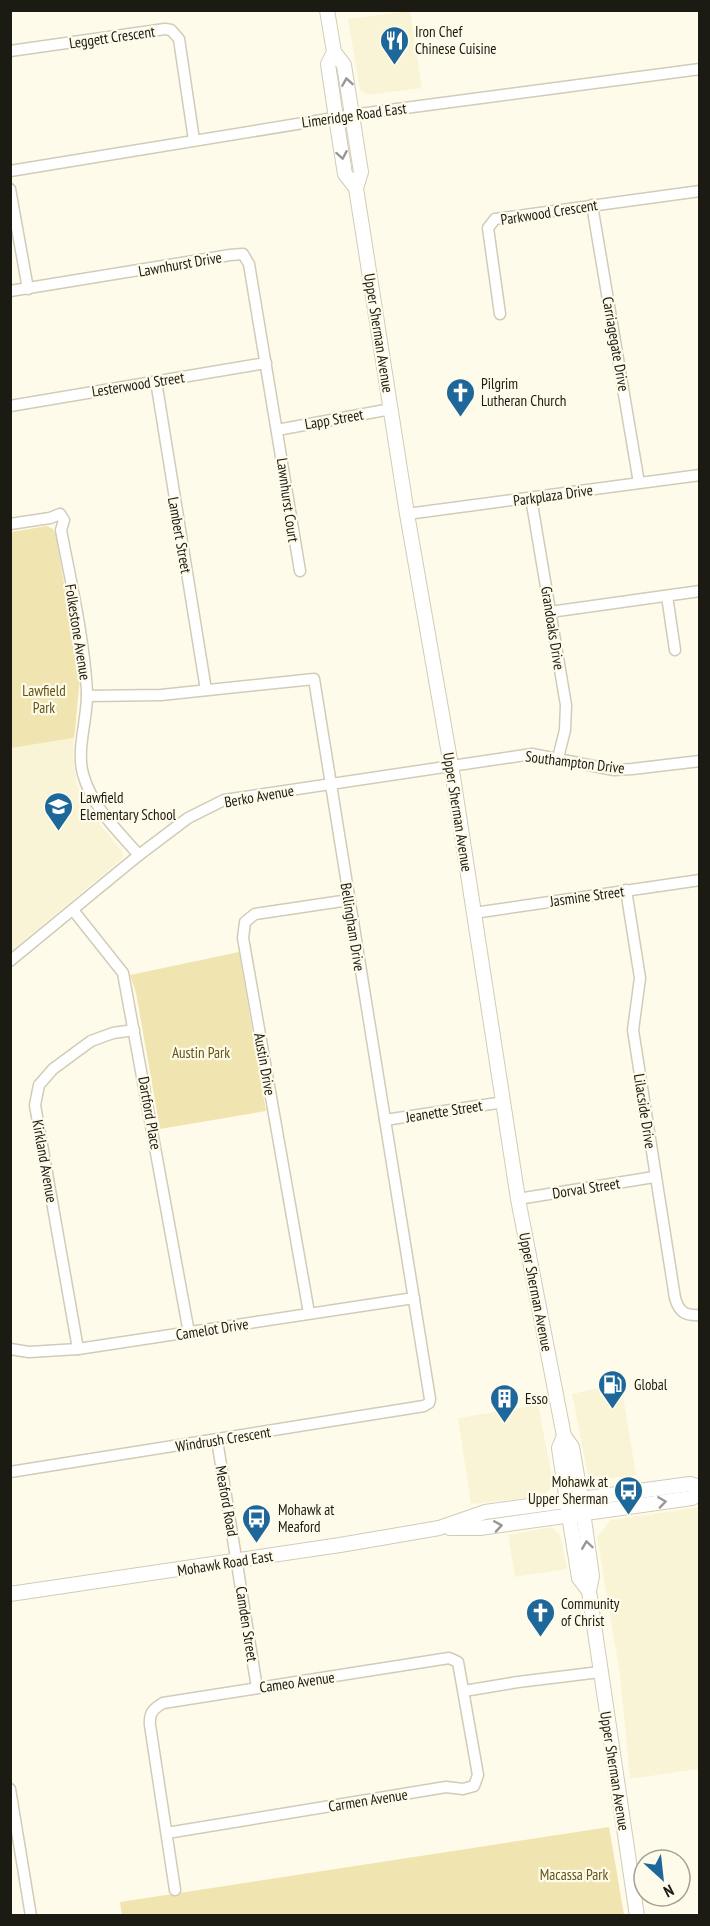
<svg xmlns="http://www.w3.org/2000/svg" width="710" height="1926" font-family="'PT Sans Narrow',sans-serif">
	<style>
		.built { fill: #faf4d7 }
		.green { fill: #f0e5b1 }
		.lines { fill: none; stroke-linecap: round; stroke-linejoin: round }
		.minor-casing { stroke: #d1ccb8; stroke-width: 13 }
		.major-casing { stroke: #d1ccb8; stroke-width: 16 }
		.minor { stroke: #fff; stroke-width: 10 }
		.major { stroke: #fff; stroke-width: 14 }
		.oneway { stroke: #999895 }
		.labels { text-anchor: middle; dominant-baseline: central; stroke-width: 4.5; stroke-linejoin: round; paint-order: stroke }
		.poi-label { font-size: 15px; fill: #1c1b13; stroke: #fffbea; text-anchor: start }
		.street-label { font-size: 15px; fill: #1c1b13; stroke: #fffbea }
		.park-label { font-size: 15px; fill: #615416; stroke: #fffbea }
	</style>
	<rect width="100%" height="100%" fill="#fffbea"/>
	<g class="built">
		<path d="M410 11 422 88 368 95 360 90 348 19Z"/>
		<path d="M74 738 73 754 77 785 91 813 122 851 123 858 11 951V748Z"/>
		<path d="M621 1383 636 1475 589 1481 572 1394Z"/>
		<path d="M538 1405 553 1481 549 1490 543 1496 471 1504 458 1418Z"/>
		<path d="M699 1507V1769L630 1779 620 1675 597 1537 611 1520Z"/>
		<path d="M551 1527 560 1535 567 1569 515 1577 508 1535Z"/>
	</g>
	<g class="green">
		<path d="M47 526 53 529 56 535 80 678 75 730 74 738 11 748V532Z"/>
		<path d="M239 952 266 1111 160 1129 136 993 130 975Z"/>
		<path d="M609 1827 624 1915 122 1916 120 1902Z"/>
	</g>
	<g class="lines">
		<defs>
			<g id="minor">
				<path d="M10 51 165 29 171 30 179 39 194 140"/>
				<path d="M10 171 352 115 700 69"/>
				<path d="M10 189 28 289"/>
				<path d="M592 205 639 483"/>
				<path d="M10 291 230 255 243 254 249 264 300 571"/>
				<path d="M500 314 488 228 495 219 700 191"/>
				<path d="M156 381 206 690"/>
				<path d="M10 406 266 363"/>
				<path d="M277 430 391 409"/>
				<path d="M531 498 566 705 565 730 558 758"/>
				<path d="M407 514 700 475"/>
				<path d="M10 524 50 518 60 514 64 520 61 530C71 583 84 638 87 692 88 717 76 749 83 774 92 807 117 830 139 855"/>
				<path d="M667 596 675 650"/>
				<path d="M550 612 700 591"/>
				<path d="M626 890 640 978 633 1030 675 1298C679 1312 685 1316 700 1315"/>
				<path d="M73 910 123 973 189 1333"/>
				<path d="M474 913 700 880"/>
				<path d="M10 961 139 855 188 818 224 800 532 754 614 770 632 769 700 761"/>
				<path d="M385 1120 504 1102"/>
				<path d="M518 1199 654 1177"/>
				<path d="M309 1313 243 938 245 922 255 914 349 900"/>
				<path d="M10 1349 29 1352 78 1349 414 1298"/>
				<path d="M78 1349 35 1105 39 1085 53 1069 91 1041 113 1033 134 1030"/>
				<path d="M217 1440 257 1688"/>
				<path d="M10 1472 424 1406 429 1403 430 1399 314 679 161 695 87 696"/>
				<path d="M464 1691 518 1682 600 1672"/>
				<path d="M10 1789 31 1916"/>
				<path d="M167 1833 446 1787 463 1789 474 1786 478 1775 458 1662 449 1658 163 1703C153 1709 149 1713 150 1725L175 1890"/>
			</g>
			<g id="major">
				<path d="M327 10 334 52 344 65 361 172 356 188 407 514 453 777 518 1199 564 1436 572 1447 581 1498 592 1576 589 1591 637 1916"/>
				<path d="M334 52 328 64 336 118 345 174 356 188"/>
				<path d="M564 1436 559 1448 569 1515 579 1578 589 1591"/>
				<path d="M450 1528H480L692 1498 700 1493"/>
				<path d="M10 1594 340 1545 439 1528 485 1512 690 1484 700 1487"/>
			</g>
		</defs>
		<use href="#minor" class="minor-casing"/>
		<use href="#major" class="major-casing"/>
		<use href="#minor" class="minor"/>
		<use href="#major" class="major"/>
	</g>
	<defs><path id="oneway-chevron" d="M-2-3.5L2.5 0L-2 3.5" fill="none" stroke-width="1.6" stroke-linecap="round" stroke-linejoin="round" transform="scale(1.5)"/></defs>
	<g class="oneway">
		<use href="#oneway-chevron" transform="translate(347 82) rotate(-99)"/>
		<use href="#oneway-chevron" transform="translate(342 155) rotate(80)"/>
		<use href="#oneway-chevron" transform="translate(662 1502) rotate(-8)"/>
		<use href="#oneway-chevron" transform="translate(498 1526) rotate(-9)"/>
		<use href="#oneway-chevron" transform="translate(587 1545) rotate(-98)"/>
	</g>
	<defs>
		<symbol id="restaurant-pin" viewBox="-11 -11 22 30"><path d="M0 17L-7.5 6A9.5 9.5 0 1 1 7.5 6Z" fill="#1d679a" stroke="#fffbea"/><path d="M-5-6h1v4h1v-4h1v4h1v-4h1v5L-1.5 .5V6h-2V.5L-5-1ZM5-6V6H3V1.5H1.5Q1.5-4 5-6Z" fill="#fff"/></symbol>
		<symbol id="church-pin" viewBox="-11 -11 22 30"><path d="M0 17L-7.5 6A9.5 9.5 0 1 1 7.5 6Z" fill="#1d679a" stroke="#fffbea"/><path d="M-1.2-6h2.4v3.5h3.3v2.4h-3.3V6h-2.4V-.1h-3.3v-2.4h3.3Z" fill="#fff"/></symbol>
		<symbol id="school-pin" viewBox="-11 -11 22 30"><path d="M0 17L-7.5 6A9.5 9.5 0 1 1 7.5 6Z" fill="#1d679a" stroke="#fffbea"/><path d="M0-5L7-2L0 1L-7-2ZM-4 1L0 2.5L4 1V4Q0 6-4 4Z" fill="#fff"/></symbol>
		<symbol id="fuel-pin" viewBox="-11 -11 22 30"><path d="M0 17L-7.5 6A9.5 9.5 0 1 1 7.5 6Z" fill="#1d679a" stroke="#fffbea"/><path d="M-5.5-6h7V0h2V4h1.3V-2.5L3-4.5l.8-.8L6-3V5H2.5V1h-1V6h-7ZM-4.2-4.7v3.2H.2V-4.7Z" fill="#fff"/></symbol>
		<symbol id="building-pin" viewBox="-11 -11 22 30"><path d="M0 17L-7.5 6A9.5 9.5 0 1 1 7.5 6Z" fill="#1d679a" stroke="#fffbea"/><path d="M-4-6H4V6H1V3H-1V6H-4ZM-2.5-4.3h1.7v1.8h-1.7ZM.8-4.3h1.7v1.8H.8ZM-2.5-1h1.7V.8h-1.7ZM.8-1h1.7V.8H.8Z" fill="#fff"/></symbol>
		<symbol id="bus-pin" viewBox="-11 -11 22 30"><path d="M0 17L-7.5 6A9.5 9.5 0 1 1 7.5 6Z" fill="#1d679a" stroke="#fffbea"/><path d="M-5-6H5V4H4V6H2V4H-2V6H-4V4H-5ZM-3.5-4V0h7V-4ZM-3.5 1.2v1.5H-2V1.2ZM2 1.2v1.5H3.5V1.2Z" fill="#fff"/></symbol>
	</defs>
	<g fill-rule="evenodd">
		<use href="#restaurant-pin" x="378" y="24" width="33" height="45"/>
		<use href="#church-pin" x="444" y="376" width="33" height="45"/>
		<use href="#school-pin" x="42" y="790" width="33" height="45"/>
		<use href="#fuel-pin" x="596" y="1368" width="33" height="45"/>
		<use href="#building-pin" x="488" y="1382" width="33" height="45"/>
		<use href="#bus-pin" x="612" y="1474" width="33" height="45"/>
		<use href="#bus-pin" x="240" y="1502" width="33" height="45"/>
		<use href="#church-pin" x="524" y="1596" width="33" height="45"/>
	</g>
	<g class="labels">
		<g class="poi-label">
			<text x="415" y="31">Iron Chef<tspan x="415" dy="17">Chinese Cuisine</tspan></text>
			<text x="481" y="383">Pilgrim<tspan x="481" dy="17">Lutheran Church</tspan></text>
			<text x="80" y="797">Lawfield<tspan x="80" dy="17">Elementary School</tspan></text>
			<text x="634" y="1384">Global</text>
			<text x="525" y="1398">Esso</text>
			<text x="608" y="1481" text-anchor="end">Mohawk at<tspan x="608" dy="17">Upper Sherman</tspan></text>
			<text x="278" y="1509">Mohawk at<tspan x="278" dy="17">Meaford</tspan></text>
			<text x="561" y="1603">Community<tspan x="561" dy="17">of Christ</tspan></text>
		</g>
		<g class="street-label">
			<text transform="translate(112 37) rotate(-8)">Leggett Crescent</text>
			<text transform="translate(354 115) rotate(-8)">Limeridge Road East</text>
			<text transform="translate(549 212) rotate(-9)">Parkwood Crescent</text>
			<text transform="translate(180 264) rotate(-10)">Lawnhurst Drive</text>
			<text transform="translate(379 333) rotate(81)">Upper Sherman Avenue</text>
			<text transform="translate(616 344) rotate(80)">Carriagegate Drive</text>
			<text transform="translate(138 384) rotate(-9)">Lesterwood Street</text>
			<text transform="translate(334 419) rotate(-10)">Lapp Street</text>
			<text transform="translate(553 495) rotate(-8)">Parkplaza Drive</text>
			<text transform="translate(288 500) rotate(82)">Lawnhurst Court</text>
			<text transform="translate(180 535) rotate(80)">Lambert Street</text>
			<text transform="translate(553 628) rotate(81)">Grandoaks Drive</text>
			<text transform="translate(78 632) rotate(81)">Folkestone Avenue</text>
			<text transform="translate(575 762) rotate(7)">Southampton Drive</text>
			<text transform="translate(259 796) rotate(-10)">Berko Avenue</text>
			<text transform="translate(458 812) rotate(81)">Upper Sherman Avenue</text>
			<text transform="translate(587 896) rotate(-8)">Jasmine Street</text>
			<text transform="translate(353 927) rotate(81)">Bellingham Drive</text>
			<text transform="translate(265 1064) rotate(80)">Austin Drive</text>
			<text transform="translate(444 1111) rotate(-9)">Jeanette Street</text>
			<text transform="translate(645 1111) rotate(81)">Lilacside Drive</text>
			<text transform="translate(150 1113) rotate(80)">Dartford Place</text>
			<text transform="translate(45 1161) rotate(80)">Kirkland Avenue</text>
			<text transform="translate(586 1188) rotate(-9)">Dorval Street</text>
			<text transform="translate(536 1292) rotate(79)">Upper Sherman Avenue</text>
			<text transform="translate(212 1329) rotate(-9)">Camelot Drive</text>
			<text transform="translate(223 1439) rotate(-9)">Windrush Crescent</text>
			<text transform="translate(227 1501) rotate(80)">Meaford Road</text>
			<text transform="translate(225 1563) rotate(-9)">Mohawk Road East</text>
			<text transform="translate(247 1624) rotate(81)">Camden Street</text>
			<text transform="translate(297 1682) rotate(-8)">Cameo Avenue</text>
			<text transform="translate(615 1771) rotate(81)">Upper Sherman Avenue</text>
			<text transform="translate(368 1800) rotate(-9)">Carmen Avenue</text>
		</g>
		<g class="park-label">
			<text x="44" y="690">Lawfield<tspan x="44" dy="17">Park</tspan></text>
			<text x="201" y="1052">Austin Park</text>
			<text x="574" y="1874">Macassa Park</text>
		</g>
	</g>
	<rect width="710" height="1926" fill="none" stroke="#1c1b13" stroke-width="24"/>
	<g transform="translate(662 1878) rotate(153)"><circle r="28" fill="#fffbea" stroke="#a4a194" stroke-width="1.5"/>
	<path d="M0-4.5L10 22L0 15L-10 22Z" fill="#1d679a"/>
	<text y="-9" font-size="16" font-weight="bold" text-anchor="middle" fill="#1c1b13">N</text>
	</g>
</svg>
